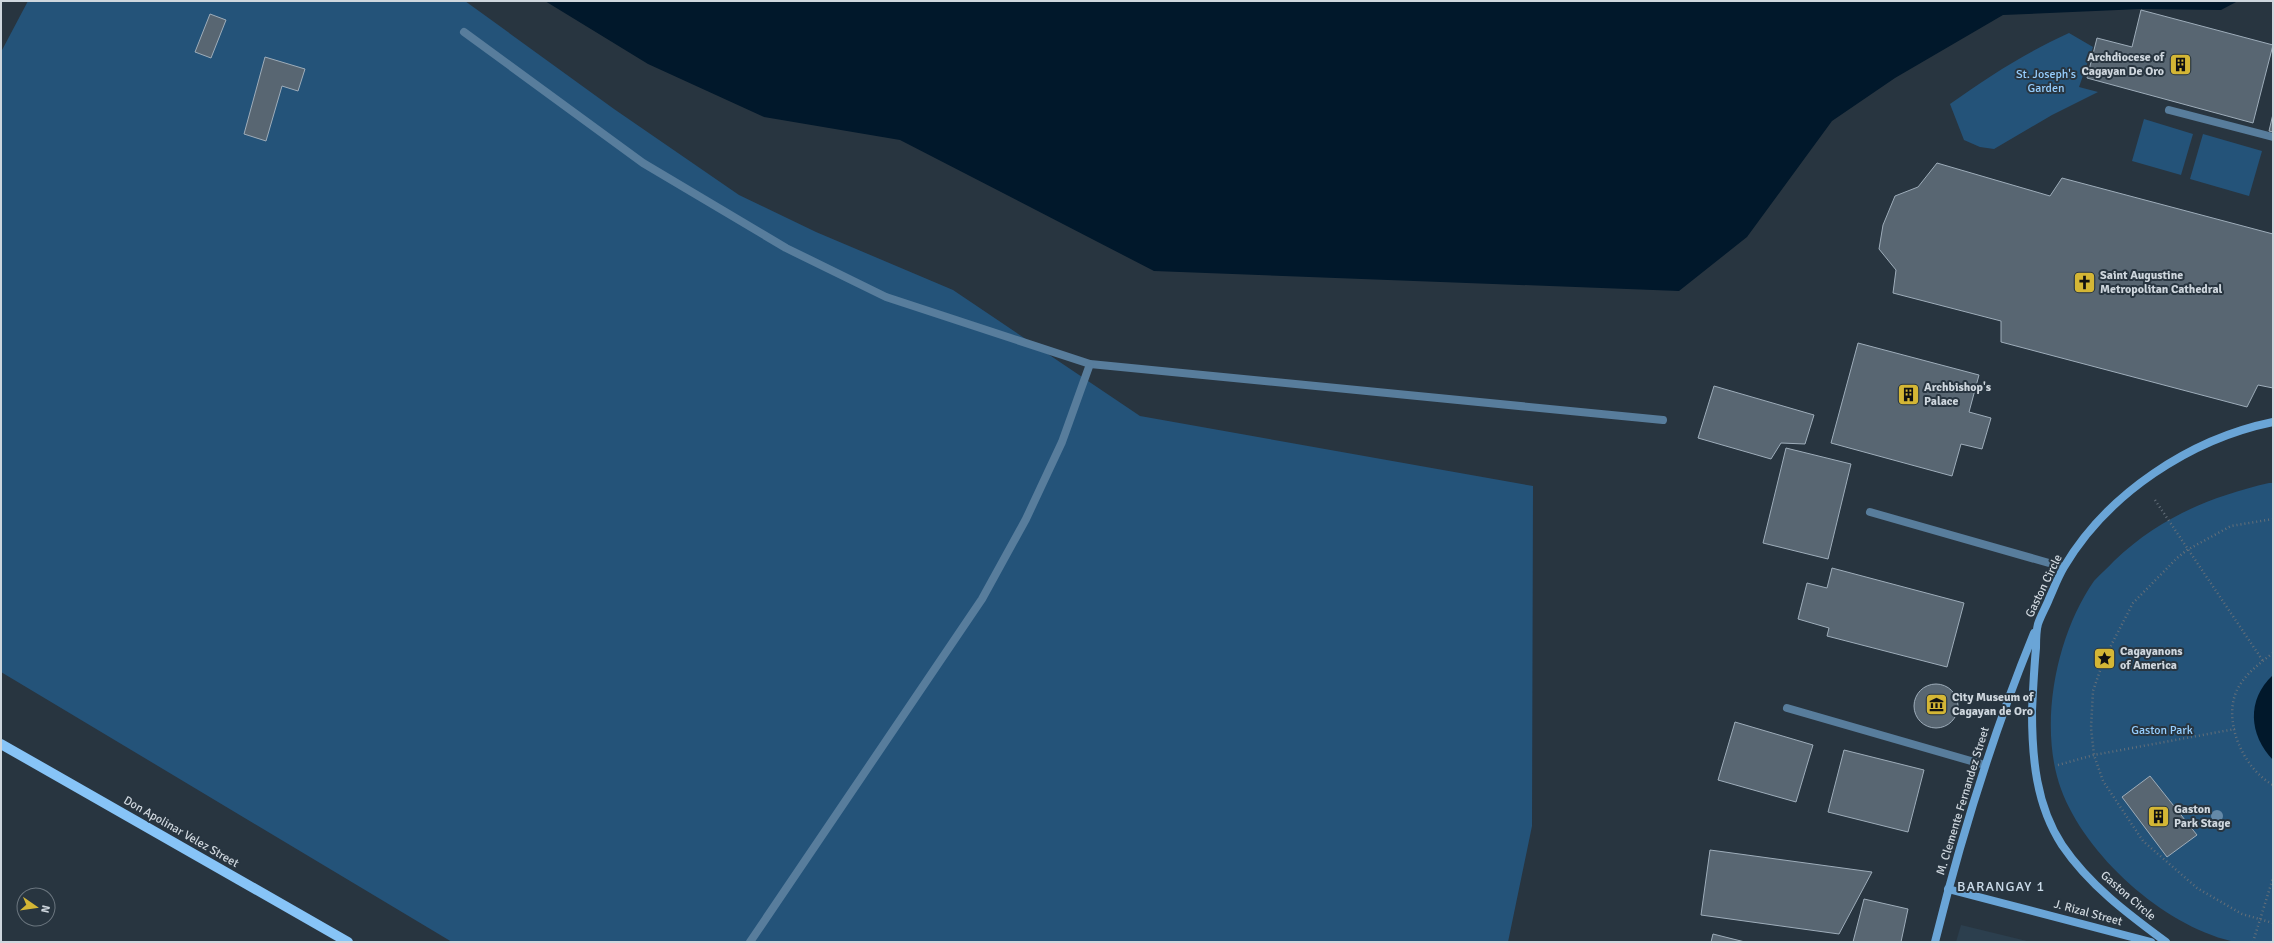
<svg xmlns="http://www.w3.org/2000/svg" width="2274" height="943" font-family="Signika,sans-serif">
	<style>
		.built { fill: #2c3f4e }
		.green { fill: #245379 }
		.water { fill: #01182b }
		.building { fill: #586672; stroke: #9eadba }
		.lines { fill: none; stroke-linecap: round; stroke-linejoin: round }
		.path { stroke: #646f79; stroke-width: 2.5; stroke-dasharray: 1 3; stroke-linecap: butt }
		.lane { stroke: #587d9c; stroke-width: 8 }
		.secondary { stroke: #6aa5d7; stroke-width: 8 }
		.primary { stroke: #87c4f7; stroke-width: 10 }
		.tree { fill: #6489a8 }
		.labels { text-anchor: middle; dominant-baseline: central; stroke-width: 4; stroke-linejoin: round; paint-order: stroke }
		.poi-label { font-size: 12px; font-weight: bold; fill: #cfd7de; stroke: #283540; text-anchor: start }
		.park-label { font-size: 12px; fill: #96cefe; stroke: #283540 }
		.street-label { font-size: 12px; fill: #cfd7de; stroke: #283540 }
		.quarter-label { font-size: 14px; letter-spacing: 1px; fill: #cbdbe9; stroke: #283540 }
	</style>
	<rect width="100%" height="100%" fill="#283540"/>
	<path class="built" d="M1961 925 2031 942H1956Z"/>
	<g class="green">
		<path d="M28 1H465L614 109 739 195 816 232 953 290 1140 416 1533 486 1532 826 1508 942H452L1 672V52Z"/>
		<path d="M2069 33 2093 47 2079 87 2098 92 2052 115 1994 149 1980 147 1964 140 1950 104C1989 76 2025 53 2069 33Z"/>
		<path d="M2144 119 2193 134 2181 175 2132 161Z"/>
		<path d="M2203 134 2262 151 2249 196 2190 179Z"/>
		<path d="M2269 483H2273V942C2260 942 2244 943 2231 941 2163 925 2085 855 2061 789 2038 726 2056 635 2094 581 2100 574 2108 568 2114 561 2159 518 2209 497 2269 483Z"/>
	</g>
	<g class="water">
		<path d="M545 1H2238L2221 10 2141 9 2003 15 1895 78 1832 121 1747 237 1679 291 1154 271 900 140 764 117 648 64Z"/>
		<path d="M2273 675V760C2249 735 2246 700 2273 675Z"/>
	</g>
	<g class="building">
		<path d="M2141 10 2273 45 2253 123 2087 78 2097 38 2132 47Z"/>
		<path d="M210 14 226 20 211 58 195 52Z"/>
		<path d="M265 57 305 69 298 91 282 86 266 141 244 134Z"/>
		<path d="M2273 114V132L2269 131Z"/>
		<path d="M1937 163 2050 196 2062 178 2273 234V388L2258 385 2247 407 2001 342V321L1893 293 1896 270 1879 249 1883 225 1895 196 1918 187Z"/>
		<path d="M1858 343 1979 375 1969 412 1991 418 1982 449 1961 444 1952 476 1831 443Z"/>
		<path d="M1714 386 1814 415 1805 444 1781 443 1771 459 1698 438Z"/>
		<path d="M1786 448 1851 464 1828 559 1763 543Z"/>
		<path d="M1832 568 1964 603 1947 667 1827 636 1829 628 1798 619 1807 583 1827 588Z"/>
		<circle cx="1936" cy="706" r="22"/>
		<path d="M1735 722 1813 745 1796 802 1718 780Z"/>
		<path d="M1844 750 1924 770 1908 832 1828 812Z"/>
		<path d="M2150 776 2197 835 2167 857 2122 797Z"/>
		<path d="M1710 850 1872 872 1839 934 1701 915Z"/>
		<path d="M1864 899 1908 909 1901 942H1853Z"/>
		<path d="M1713 934 1745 942H1711Z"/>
	</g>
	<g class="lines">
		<g class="path">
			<path d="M2155 500 2263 661"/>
			<path d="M2273 519 2231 526 2187 550 2177 558 2133 603 2104 659 2093 691 2091 728 2094 755 2103 781 2143 841 2197 888 2242 914 2273 923"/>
			<path d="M2273 653C2259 664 2245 674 2237 690 2222 722 2244 769 2273 785"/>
			<path d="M2058 765 2094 755 2235 729"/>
			<path d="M2253 942 2273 878"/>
		</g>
		<g class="lane">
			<path d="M464 32 643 163 786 248 886 297 1090 364 1663 420"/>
			<path d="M2169 110 2273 137"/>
			<path d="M1870 512 2063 567"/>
			<path d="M1787 708 1985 765"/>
			<path d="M750 942 982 599 1026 519 1062 442 1090 364"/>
		</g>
		<g class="secondary">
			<path d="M1948 889 2151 942"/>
			<path d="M1935 942C1961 837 1993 733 2034 633"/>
			<path d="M2166 942C2128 914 2089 885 2062 845 2036 805 2032 758 2032 711 2033 690 2034 669 2036 648 2036 641 2036 631 2038 624 2041 615 2046 607 2049 599 2054 588 2058 577 2064 567 2107 494 2190 439 2273 422"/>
		</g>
		<path class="primary" d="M1 744 348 942"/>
	</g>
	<circle class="tree" cx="2217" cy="816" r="6"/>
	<defs>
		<symbol id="building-square" viewBox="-11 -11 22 22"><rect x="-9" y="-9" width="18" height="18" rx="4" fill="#d4b635" stroke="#283540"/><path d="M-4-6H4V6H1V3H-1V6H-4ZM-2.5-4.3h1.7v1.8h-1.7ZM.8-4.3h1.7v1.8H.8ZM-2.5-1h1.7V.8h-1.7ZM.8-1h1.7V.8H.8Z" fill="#111"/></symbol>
		<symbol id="church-square" viewBox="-11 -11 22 22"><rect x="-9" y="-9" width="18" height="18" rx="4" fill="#d4b635" stroke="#283540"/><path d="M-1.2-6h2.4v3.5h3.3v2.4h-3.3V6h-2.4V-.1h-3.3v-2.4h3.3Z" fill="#111"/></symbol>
		<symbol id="sight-square" viewBox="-11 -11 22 22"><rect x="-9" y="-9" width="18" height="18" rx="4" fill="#d4b635" stroke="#283540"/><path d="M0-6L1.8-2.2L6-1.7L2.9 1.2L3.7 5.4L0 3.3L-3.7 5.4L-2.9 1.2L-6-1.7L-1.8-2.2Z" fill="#111"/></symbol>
		<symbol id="museum-square" viewBox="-11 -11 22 22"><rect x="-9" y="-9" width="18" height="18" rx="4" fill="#d4b635" stroke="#283540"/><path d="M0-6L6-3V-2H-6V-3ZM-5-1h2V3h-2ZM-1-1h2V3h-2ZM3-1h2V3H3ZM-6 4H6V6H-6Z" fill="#111"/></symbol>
	</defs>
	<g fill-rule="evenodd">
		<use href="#building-square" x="2168" y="52" width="25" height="25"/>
		<use href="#church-square" x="2072" y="270" width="25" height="25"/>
		<use href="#building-square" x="1896" y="382" width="25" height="25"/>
		<use href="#sight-square" x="2092" y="646" width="25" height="25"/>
		<use href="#museum-square" x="1924" y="692" width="25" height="25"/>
		<use href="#building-square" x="2146" y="804" width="25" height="25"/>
	</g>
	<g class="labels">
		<g class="poi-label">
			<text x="2164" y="57" text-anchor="end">Archdiocese of<tspan x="2164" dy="14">Cagayan De Oro</tspan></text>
			<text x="2100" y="275">Saint Augustine<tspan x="2100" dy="14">Metropolitan Cathedral</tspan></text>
			<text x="1924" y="387">Archbishop's<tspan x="1924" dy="14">Palace</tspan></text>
			<text x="2120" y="651">Cagayanons<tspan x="2120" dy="14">of America</tspan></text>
			<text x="1952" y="697">City Museum of<tspan x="1952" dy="14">Cagayan de Oro</tspan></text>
			<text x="2174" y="809">Gaston<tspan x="2174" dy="14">Park Stage</tspan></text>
		</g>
		<g class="park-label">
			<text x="2046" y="74">St. Joseph's<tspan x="2046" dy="14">Garden</tspan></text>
			<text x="2162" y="730">Gaston Park</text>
		</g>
		<g class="street-label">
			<text transform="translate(2044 586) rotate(-64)">Gaston Circle</text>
			<text transform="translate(1963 801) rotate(-73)">M. Clemente Fernandez Street</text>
			<text transform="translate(181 832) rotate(30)">Don Apolinar Velez Street</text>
			<text transform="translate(2128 896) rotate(41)">Gaston Circle</text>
			<text transform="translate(2088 913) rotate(15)">J. Rizal Street</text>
		</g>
		<g class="quarter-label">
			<text x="2001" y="886">BARANGAY 1</text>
		</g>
	</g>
	<rect width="2274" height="943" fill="none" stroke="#cfd7de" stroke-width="4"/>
	<g transform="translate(36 907) rotate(103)"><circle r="19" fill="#283540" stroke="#6b767f"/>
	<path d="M0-3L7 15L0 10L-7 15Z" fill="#d4b635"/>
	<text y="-6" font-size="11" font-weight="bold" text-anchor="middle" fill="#cfd7de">N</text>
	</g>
</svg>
